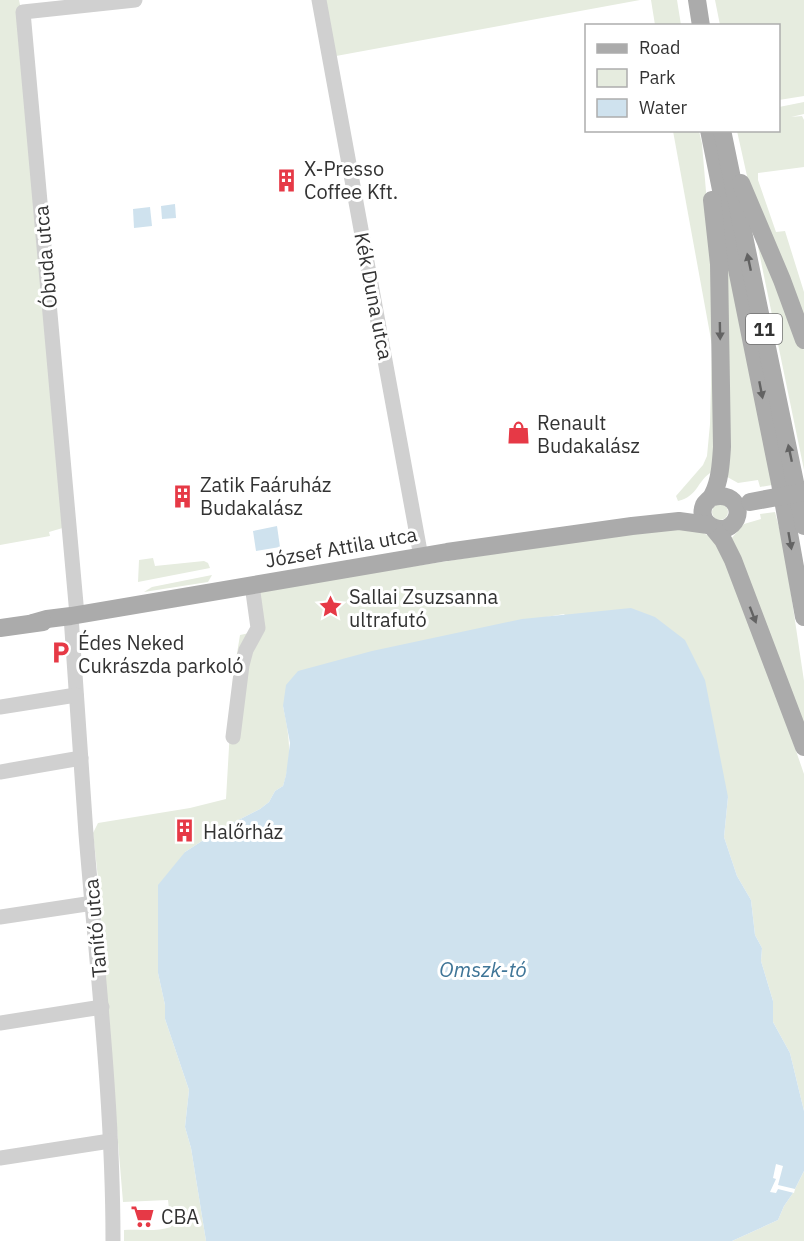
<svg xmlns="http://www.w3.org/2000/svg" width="804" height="1241" font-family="'IBM Plex Sans',sans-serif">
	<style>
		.green { fill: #e6ecdf }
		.water { fill: #cfe2ee }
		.pier { fill: #fff }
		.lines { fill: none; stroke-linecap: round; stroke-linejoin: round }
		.minor { stroke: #d0d0d0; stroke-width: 15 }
		.major { stroke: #ababab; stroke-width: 18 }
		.major-bridge { stroke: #ababab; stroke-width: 18 }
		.oneway { fill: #636363 }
		.labels { text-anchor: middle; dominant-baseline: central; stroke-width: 6; stroke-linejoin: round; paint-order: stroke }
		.shield { fill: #fff; stroke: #707070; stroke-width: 1.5 }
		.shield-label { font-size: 18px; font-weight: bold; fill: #333 }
		.poi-label { font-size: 20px; fill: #333; stroke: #fff; text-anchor: start }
		.street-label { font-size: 20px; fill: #333; stroke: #fff }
		.water-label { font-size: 21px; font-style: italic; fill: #3f7597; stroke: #fff }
	</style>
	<rect width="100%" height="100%" fill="#fff"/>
	<g class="green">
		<path d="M0 0H19L22 14 66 527 49 532 50 536 0 545Z"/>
		<path d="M324 0H640L336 56Z"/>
		<path d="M651 0H677L681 25H655Z"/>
		<path d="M715 0H804V96L779 100 778 26 720 25Z"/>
		<path d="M804 102V114L791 117 802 116 804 120V167L758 173V180L776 232 785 231 804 292V328L747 176 737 131 778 130 779 107Z"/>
		<path d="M673 131H699L702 144 716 310 713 471C696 481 699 496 678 501L676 496 703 465 707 456 710 424 712 345Z"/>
		<path d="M760 243 764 245 804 350V470L758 247Z"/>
		<path d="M728 264 778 484 760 487 758 480 738 483 722 474Z"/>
		<circle cx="720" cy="512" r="8"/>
		<path d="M775 512 784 547 804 681V727L730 540 744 524 761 519 760 514Z"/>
		<path d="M666 527H692L709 536 722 549 741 592 804 774V1111L790 1053 773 1022V1001L761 961 762 948 755 935 751 900 737 876 724 837 728 797 564 614 499 625 283 706C289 735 293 756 283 786L275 791 269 802 260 809 219 830 185 852 158 973 165 1005V1019L189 1090 185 1127 191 1148 206 1241H124V1230C140 1229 156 1232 171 1227L168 1200 123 1202 100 926 102 914 93 833 98 823 190 808 226 799 233 678 240 635 254 632 249 592Z"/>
		<path d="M153 558 155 566 204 561 208 563 210 568 138 582 139 560Z"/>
		<path d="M212 575 208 582 144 592 152 587Z"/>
		<path d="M804 1171V1241H732L778 1220 784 1206 793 1193Z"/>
	</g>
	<g class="water">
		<path d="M175 204 176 218 162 219 161 206Z"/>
		<path d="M150 207 152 226 134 228 133 209Z"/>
		<path d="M277 526 280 547 256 551 253 531Z"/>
		<path d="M631 608 655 617 685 640 705 680 728 797 724 837 737 876 751 900 755 935 762 948 761 961 773 1001V1022L790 1053 804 1111V1171L793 1193 784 1206 778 1220 732 1241H206L191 1148 185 1127 189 1090 165 1019V1005L158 973V885L185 852 219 830 260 809 269 802 275 791 283 786 286 775 290 743 283 706 286 685 298 671 372 651 522 619Z"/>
	</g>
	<path class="pier" d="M776 1164 783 1166 778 1185 795 1189 794 1193 778 1189 776 1193 770 1192 776 1179 773 1178Z"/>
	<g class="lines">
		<g class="minor">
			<path d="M319 0 421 557"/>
			<path d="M77 615 23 12 135 0"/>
			<path d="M71 616C76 689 81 761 86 834 97 969 113 1105 113 1241"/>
			<path d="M0 707 76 695"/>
			<path d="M233 737 242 665 246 650 258 628 252 585"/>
			<path d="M0 772 81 758"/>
			<path d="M0 917 93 903"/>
			<path d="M0 1023 102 1007"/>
			<path d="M0 1158 110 1141"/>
		</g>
		<g class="major">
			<path d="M697 0 701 26"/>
			<path d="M709 130 780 483 804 617"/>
			<path d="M722 130 804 526"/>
			<path d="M741 183 782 280 804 340"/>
			<path d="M712 200 719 264 722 447C721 462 720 481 713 494 711 499 706 501 704 505 698 520 711 530 725 529 748 519 737 490 713 497"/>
			<path d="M714 529 723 540 733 560 804 747"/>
			<path d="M33 623 47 619 71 616 447 552 632 526 679 521 708 525"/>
			<path d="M0 628 43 622"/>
		</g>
		<path class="major-bridge" d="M750 502 804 492"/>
	</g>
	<defs><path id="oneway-solid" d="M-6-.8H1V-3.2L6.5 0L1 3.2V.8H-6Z" transform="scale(1.5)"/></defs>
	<g class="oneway">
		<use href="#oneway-solid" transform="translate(749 262) rotate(-102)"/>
		<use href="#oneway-solid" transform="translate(720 331) rotate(89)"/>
		<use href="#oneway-solid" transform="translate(761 390) rotate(79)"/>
		<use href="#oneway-solid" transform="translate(790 453) rotate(-102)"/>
		<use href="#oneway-solid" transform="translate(790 541) rotate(80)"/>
		<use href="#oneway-solid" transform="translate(753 615) rotate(69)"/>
	</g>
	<defs>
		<symbol id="building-bare" viewBox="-9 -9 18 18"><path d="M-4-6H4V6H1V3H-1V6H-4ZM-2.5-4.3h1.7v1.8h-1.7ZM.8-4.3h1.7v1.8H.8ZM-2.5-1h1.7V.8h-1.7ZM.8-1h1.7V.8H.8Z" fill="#e63946" stroke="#fff" stroke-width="2.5" paint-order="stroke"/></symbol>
		<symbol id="shop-bare" viewBox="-9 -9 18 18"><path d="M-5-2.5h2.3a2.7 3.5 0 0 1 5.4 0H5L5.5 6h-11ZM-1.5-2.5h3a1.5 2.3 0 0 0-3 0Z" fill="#e63946" stroke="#fff" stroke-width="2.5" paint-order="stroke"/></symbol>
		<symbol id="sight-bare" viewBox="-9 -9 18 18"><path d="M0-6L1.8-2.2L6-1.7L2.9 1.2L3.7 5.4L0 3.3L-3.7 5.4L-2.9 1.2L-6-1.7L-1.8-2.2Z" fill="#e63946" stroke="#fff" stroke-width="2.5" paint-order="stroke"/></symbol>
		<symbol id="parking-bare" viewBox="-9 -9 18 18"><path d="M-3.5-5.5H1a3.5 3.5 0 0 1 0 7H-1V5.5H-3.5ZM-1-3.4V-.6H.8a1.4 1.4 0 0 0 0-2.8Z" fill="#e63946" stroke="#fff" stroke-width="2.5" paint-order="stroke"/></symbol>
		<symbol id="supermarket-bare" viewBox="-9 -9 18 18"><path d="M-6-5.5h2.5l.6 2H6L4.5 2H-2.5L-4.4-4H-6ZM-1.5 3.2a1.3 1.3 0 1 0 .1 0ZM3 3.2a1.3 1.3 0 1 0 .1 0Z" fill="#e63946" stroke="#fff" stroke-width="2.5" paint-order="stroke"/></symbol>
	</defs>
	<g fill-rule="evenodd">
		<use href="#building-bare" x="270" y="164" width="33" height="33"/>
		<use href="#shop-bare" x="502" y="416" width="33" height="33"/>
		<use href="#building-bare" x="166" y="480" width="33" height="33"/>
		<use href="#sight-bare" x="314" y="590" width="33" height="33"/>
		<use href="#parking-bare" x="44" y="636" width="33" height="33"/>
		<use href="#building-bare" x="168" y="814" width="33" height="33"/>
		<use href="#supermarket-bare" x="126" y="1200" width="33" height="33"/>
	</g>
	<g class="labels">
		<rect class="shield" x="746" y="314" width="36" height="30" rx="4.5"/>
		<g class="shield-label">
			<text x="764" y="329">11</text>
		</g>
		<g class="poi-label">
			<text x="304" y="168">X-Presso<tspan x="304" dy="23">Coffee Kft.</tspan></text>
			<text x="537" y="422">Renault<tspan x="537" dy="23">Budakalász</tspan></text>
			<text x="200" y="484">Zatik Faáruház<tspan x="200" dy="23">Budakalász</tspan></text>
			<text x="349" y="596">Sallai Zsuzsanna<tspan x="349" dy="23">ultrafutó</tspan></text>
			<text x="78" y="642">Édes Neked<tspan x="78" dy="23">Cukrászda parkoló</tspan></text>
			<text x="203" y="831">Halőrház</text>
			<text x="161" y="1216">CBA</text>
		</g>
		<g class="street-label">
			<text transform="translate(45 257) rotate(-95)">Óbuda utca</text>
			<text transform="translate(374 296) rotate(79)">Kék Duna utca</text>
			<text transform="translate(341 547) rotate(-10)">József Attila utca</text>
			<text transform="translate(95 928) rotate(-95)">Tanító utca</text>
		</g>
		<g class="water-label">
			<text x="483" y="969">Omszk-tó</text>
		</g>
	</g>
	<rect x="585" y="24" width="195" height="108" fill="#ffffff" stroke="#adadad" stroke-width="1.5"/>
	<rect x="597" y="44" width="30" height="9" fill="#ababab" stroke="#adadad" stroke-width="1.5"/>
	<text x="639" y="54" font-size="18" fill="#333333">Road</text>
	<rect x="597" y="69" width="30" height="18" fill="#e6ecdf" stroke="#adadad" stroke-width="1.5"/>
	<text x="639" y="84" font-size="18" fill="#333333">Park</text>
	<rect x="597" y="99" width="30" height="18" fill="#cfe2ee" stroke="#adadad" stroke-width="1.5"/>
	<text x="639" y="114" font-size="18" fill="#333333">Water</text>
</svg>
